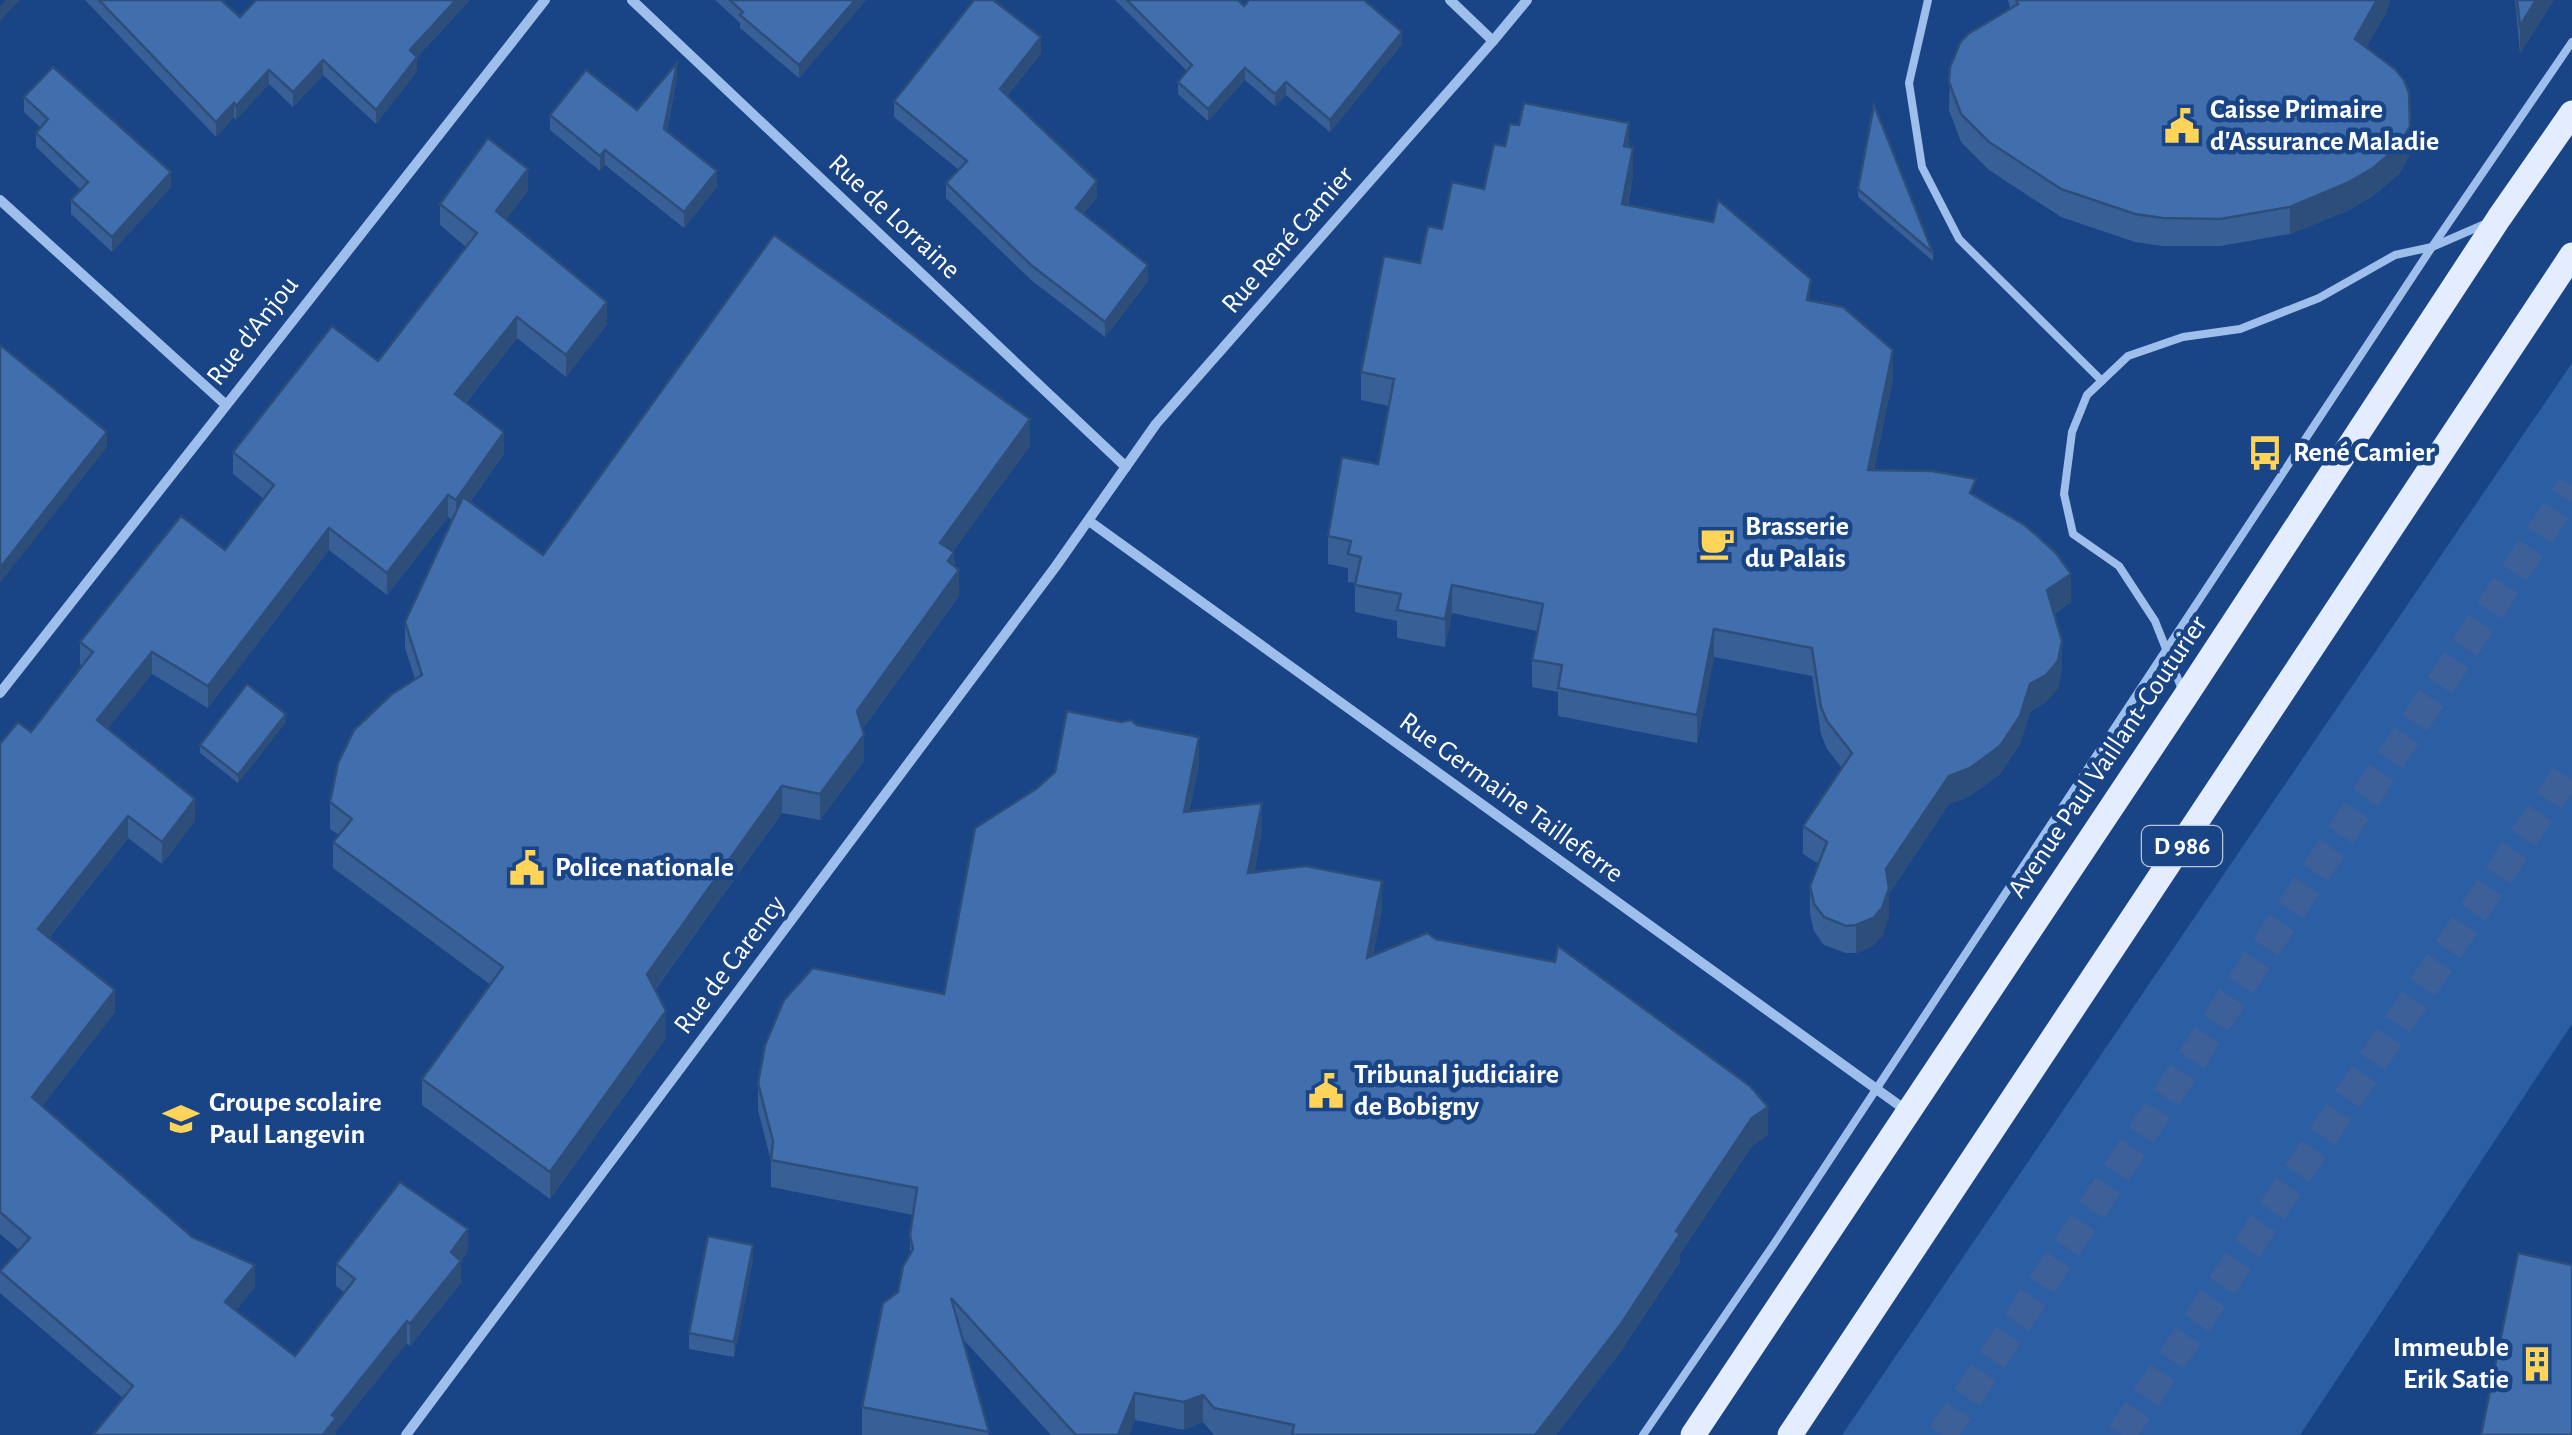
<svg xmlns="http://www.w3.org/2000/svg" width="2572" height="1435" font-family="'Alegreya Sans',sans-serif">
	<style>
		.green { fill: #2b5ea3 }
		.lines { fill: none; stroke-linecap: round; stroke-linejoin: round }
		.motorway-tunnel { stroke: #3c6097; stroke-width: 30; stroke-dasharray: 30 15; stroke-linecap: butt }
		.service { stroke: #9ebfec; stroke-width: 8 }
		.minor { stroke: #9ebfec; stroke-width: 10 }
		.primary { stroke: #e3edff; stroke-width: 25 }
		.wall { fill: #385f96 }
		.shaded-wall { fill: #2e4e7a }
		.building { fill: #416fae; stroke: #2e4e7a; stroke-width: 2.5 }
		.labels { text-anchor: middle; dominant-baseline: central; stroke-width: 9; stroke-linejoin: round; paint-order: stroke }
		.shield { fill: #194485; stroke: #bac7da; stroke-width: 2.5 }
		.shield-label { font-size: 25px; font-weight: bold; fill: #fff }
		.poi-label { font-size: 28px; font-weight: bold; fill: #fff; stroke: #194485; text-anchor: start }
		.street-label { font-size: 28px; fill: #fff; stroke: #194485 }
	</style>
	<rect width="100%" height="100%" fill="#194485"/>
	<path class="green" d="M2572 363V1024L2300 1435H1842Z"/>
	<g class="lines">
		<g class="motorway-tunnel">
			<path d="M1942 1435 2572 486"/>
			<path d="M2121 1435 2572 766"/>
		</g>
		<g class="service">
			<path d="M1928 0 1909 83 1922 167 1959 239 2102 381"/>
			<path d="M2183 692 2155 621 2119 566 2073 534 2064 494 2072 432 2087 395 2128 356 2183 337 2240 329 2319 298 2395 255 2432 247 2485 224"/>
			<path d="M1643 1435 1774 1244 2432 247 2572 42"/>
		</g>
		<g class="minor">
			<path d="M632 0 1126 467"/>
			<path d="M1493 41 1527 0"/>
			<path d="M0 200 225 404"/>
			<path d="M1089 521 1907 1111"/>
			<path d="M0 693 545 0"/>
			<path d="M406 1435 1056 566 1156 424 1493 41 1450 0"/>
		</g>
		<g class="primary">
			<path d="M1693 1435 2185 697 2499 218 2572 113"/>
			<path d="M1790 1435 2572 255"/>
		</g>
	</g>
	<g class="wall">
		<path d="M85 0H221L240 17 256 0H470L417 57V71L376 124 323 75 293 107 269 84 236 120 234 117 216 137Z"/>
		<path d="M715 0H866L799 78 740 28V23Z"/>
		<path d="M1115 0H1238L1244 6 1402 44 1330 132 1286 95 1275 106 1245 80 1208 121 1178 94V82L1187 71Z"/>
		<path d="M2008 0H2390L2386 13 2366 47 2410 154 2399 174 2373 196 2347 211 2290 234 2220 246H2163L2135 242 2061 217 1989 170 1961 142 1949 110 1950 67 2010 9Z"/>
		<path d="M2515 0H2554L2520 53Z"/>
		<path d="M1041 53 1007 96 1097 197 1083 214 1148 281 1105 337 1031 280 946 198V183L959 170 894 117V101Z"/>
		<path d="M677 78 667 131 717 187 684 228 605 165 600 171 550 130V115L637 110Z"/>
		<path d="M24 97 171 187 112 252 71 214V200L81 190 36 147V133L40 127 24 112Z"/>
		<path d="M1505 146 1629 147 1633 176 1628 205 1811 301 1893 378 1874 470 1976 496 2071 602 2054 614 2062 669 2058 688 2046 702 2030 712 2020 744 2000 774 1970 796 1949 804 1889 894V916L1882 936 1873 946 1856 953H1846L1824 945 1814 931 1810 914V886L1819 864 1803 854V826L1842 768 1827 749 1821 734 1812 676 1714 657 1697 743 1558 716V692L1532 687V660L1537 631 1452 613 1445 647 1397 638V621L1355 612V583L1348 582V568L1328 564V536L1378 464 1389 406 1361 400V372L1420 263 1442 229 1484 189Z"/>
		<path d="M1858 189 1933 253V261L1858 197Z"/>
		<path d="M528 191 506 219 607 324 566 377 517 338 466 403 504 454 470 502 543 555 1030 446 953 551 959 596 862 730 864 761 820 820 782 813 655 990 666 1038 550 1199 422 1105V1079L491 985 333 868V842L339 835 330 829V802L415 679 405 648V622L453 520 448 517 387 595 329 550 208 708 152 674 107 729 195 821 162 864 128 838 49 938 115 1012 42 1106 192 1237 255 1287 236 1310 295 1356 344 1292 336 1286V1264L468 1251 461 1261V1283L410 1346 407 1343 336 1431V1435L123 1398 0 1293V1271L19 1250 0 1234V744L31 732 82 666 80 664V642L225 550 264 499 233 474V452L378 361 466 247 440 225V204Z"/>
		<path d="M286 722 238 783 200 753V745Z"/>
		<path d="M1137 725 1199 765 1189 812 1262 830 1254 873 1382 908 1373 955 1768 1135 1752 1146 1680 1254V1262L1621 1351 1556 1435H1214L1203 1422 1184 1430 1135 1420 1129 1435H1051L962 1338 989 1435H862V1407L910 1254V1235L913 1215 771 1187V1161L758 1110V1083L944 994Z"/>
		<path d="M753 1260 734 1357 689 1349V1333Z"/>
	</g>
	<g class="shaded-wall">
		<path d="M6 0H20L0 21V7Z"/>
		<path d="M456 0H470L410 64V50Z"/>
		<path d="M855 0H866L799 78V65Z"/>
		<path d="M2377 0H2390L2386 13 2355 67V39Z"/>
		<path d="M2536 0H2554L2520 53V26Z"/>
		<path d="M1402 32V44L1330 132V120Z"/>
		<path d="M1041 37V53L1000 104V89Z"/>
		<path d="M417 57V71L376 124V110Z"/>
		<path d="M323 60V75L293 107V92Z"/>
		<path d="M677 63V78L664 145V129Z"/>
		<path d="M1245 68V80L1208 121V109Z"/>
		<path d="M269 70V84L236 120V106Z"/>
		<path d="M1286 82V95L1275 106V94Z"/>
		<path d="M234 103V117L216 137V122Z"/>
		<path d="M1629 123V151L1624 146Z"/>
		<path d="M2410 126V154L2399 174 2373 196 2347 211 2290 234V207Z"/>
		<path d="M1633 148V176L1622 232V204Z"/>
		<path d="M605 150V165L600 171V156Z"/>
		<path d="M528 169V191L496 233V211Z"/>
		<path d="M717 171V187L684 228V212Z"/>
		<path d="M171 172V187L112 252V237Z"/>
		<path d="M1097 181V197L1076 224V208Z"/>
		<path d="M1148 265V281L1105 337V322Z"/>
		<path d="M607 302V324L566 377V355Z"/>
		<path d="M517 317V338L455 416V394Z"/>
		<path d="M1893 350V378L1868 498V470Z"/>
		<path d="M1030 419V446L940 569V543Z"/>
		<path d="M107 432V447L0 583V568Z"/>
		<path d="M504 432V454L456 521V500Z"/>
		<path d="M448 495V517L387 595V573Z"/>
		<path d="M329 528V550L208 708V686Z"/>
		<path d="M954 552V576L959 570V596L857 737V711Z"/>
		<path d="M2071 574V602L2047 618V590Z"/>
		<path d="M1452 585V613L1445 647V619Z"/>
		<path d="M1714 629V657L1697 743V715Z"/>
		<path d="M2062 641V669L2058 688 2046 702 2030 712 2020 744 2000 774 1970 796 1949 804 1889 894V916L1882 936 1873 946 1856 953V925L1886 869 1949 776 2030 684Z"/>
		<path d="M152 652V674L97 742V720Z"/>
		<path d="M286 714V722L238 783V775Z"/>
		<path d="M864 735V761L820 820V794Z"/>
		<path d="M1199 737V765L1184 840V812Z"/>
		<path d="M782 786V813L647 1000V974Z"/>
		<path d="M195 799V821L162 864V842Z"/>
		<path d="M1262 803V830L1248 901V873Z"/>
		<path d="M128 816V838L38 951V929Z"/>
		<path d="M1382 881V908L1367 985V958Z"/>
		<path d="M115 990V1012L32 1119V1097Z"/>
		<path d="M666 1011V1038L550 1199V1172Z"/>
		<path d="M1768 1107V1135L1752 1146 1680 1254V1262L1621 1351 1556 1435H1535L1676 1231 1752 1118Z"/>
		<path d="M468 1229V1251L457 1266 461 1261V1283L410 1346V1324L451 1252Z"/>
		<path d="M753 1245V1260L734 1357V1342Z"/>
		<path d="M255 1265V1287L225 1324V1302Z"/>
		<path d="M407 1321V1343L336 1431V1435H323L332 1415Z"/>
		<path d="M1135 1393V1420L1129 1435H1118Z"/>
		<path d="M1203 1395V1422L1184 1430V1402Z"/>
	</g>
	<g class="building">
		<path d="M99 0H221L240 17 256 0H456L410 50 417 57 376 110 323 60 293 92 269 70 236 106 234 103 216 122Z"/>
		<path d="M730 0H855L799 65 740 15 743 12Z"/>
		<path d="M974 0H993L1041 37 1000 89 1097 181 1076 208 1148 265 1105 322 1031 265 946 183 967 161 894 101Z"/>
		<path d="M1127 0H1238L1244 6 1249 0H1364L1402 32 1330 120 1286 82 1275 94 1245 68 1208 109 1178 82 1192 65Z"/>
		<path d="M2016 0H2377L2355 39 2395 69 2404 80 2409 93 2410 126 2399 146 2373 168 2347 183 2290 207 2220 219 2163 218 2135 214 2061 189 1989 142 1961 114 1949 82 1950 67 1960 43 1968 34 2018 4Z"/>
		<path d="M2517 0H2536L2520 26Z"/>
		<path d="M677 63 664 129 717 171 684 212 605 150 600 156 550 115 586 70 637 110Z"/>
		<path d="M53 67 171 172 112 237 71 200 88 182 36 133 48 119 24 97Z"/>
		<path d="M1524 103 1629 123 1624 146 1633 148 1622 204 1713 222 1718 200 1811 279 1807 300 1843 307 1893 350 1868 470 1932 471 1976 479 1970 493 2026 526 2056 553 2071 574 2047 590 2062 641 2058 661 2046 675 2030 684 2020 716 2000 746 1970 768 1949 776 1886 869 1889 888 1882 908 1873 918 1856 925 1846 926 1824 917 1814 904 1810 886 1827 842 1803 826 1852 753 1827 721 1821 707 1812 648 1714 629 1697 715 1558 688 1562 665 1532 660 1543 604 1452 585 1445 619 1397 610 1401 594 1355 585 1361 557 1348 554 1351 541 1328 536 1342 457 1378 464 1394 379 1361 372 1384 256 1420 263 1428 226 1442 229 1452 182 1484 189 1494 144 1505 146 1510 124 1519 125Z"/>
		<path d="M1874 105 1933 253 1858 189Z"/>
		<path d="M488 138 528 169 496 211 607 302 566 355 517 317 455 394 504 432 456 500 448 495 387 573 329 528 208 686 152 652 97 720 195 799 162 842 128 816 38 929 115 990 32 1097 192 1237 255 1265 225 1302 295 1356 355 1279 336 1264 400 1182 468 1229 451 1252 461 1261 410 1324 407 1321 332 1415 336 1418 323 1435H93L133 1386 0 1271 30 1238 0 1212V744L18 722 31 732 93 652 80 642 181 516 225 550 274 485 233 452 332 326 378 361 477 233 440 204Z"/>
		<path d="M774 235 1030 419 940 543 954 552 948 561 959 570 857 711 864 735 820 794 782 786 647 974 666 1011 550 1172 422 1079 503 967 333 842 352 819 330 802 338 763 354 730 392 694 422 675 405 622 463 497 543 555Z"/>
		<path d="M0 345 107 432 0 568Z"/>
		<path d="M247 684 286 714 238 775 200 745Z"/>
		<path d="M1067 711 1121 722 1131 720 1137 725 1199 737 1184 812 1262 803 1248 873 1306 866 1382 881 1367 958 1427 933 1436 939 1555 962 1558 946 1750 1086 1768 1107 1752 1118 1676 1231 1680 1234 1621 1324 1535 1435H1292L1294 1425 1214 1408 1203 1395 1184 1402 1135 1393 1118 1435H1076L951 1298 989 1432 862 1407 883 1303 898 1292 903 1266 913 1249 910 1235 917 1188 771 1160 773 1141 758 1083 765 1045 784 1000 813 968 944 994 975 828 1036 789 1055 772Z"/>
		<path d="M708 1236 753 1245 734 1342 689 1333Z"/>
		<path d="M2518 1253 2572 1265V1435H2481Z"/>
	</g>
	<defs>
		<symbol id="civic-bare" viewBox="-9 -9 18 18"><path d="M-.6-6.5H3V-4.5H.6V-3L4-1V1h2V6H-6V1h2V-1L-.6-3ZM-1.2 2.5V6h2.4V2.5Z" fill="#ffd459" stroke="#194485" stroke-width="2.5" paint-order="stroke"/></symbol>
		<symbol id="bus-bare" viewBox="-9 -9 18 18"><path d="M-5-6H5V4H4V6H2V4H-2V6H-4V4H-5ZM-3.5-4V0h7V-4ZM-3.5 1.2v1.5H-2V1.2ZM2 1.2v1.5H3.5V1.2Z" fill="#ffd459" stroke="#194485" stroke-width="2.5" paint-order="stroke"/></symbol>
		<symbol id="cafe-bare" viewBox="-9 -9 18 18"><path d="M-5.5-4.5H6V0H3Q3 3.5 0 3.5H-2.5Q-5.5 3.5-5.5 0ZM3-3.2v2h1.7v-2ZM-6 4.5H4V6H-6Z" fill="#ffd459" stroke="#194485" stroke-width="2.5" paint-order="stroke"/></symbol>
		<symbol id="school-bare" viewBox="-9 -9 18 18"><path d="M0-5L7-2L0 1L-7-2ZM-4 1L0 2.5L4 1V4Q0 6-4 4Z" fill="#ffd459" stroke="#194485" stroke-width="2.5" paint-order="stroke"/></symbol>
		<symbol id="building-bare" viewBox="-9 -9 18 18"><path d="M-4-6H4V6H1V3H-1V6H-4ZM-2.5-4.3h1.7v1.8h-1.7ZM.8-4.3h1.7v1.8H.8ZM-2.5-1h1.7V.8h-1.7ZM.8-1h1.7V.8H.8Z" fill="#ffd459" stroke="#194485" stroke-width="2.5" paint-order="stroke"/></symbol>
	</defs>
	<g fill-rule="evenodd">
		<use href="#civic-bare" x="2157" y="101" width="50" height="50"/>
		<use href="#bus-bare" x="2240" y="428" width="50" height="50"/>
		<use href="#cafe-bare" x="1692" y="518" width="50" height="50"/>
		<use href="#civic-bare" x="502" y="843" width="50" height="50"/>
		<use href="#civic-bare" x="1301" y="1066" width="50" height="50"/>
		<use href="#school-bare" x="156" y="1094" width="50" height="50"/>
		<use href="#building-bare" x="2512" y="1339" width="50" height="50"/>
	</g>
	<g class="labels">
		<rect class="shield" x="2142" y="826" width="80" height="40" rx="8"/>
		<g class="shield-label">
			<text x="2182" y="846">D 986</text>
		</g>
		<g class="poi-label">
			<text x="2210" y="110">Caisse Primaire<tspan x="2210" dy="32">d'Assurance Maladie</tspan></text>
			<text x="2293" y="453">René Camier</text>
			<text x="1745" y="527">Brasserie<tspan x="1745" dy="32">du Palais</tspan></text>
			<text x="555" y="868">Police nationale</text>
			<text x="1354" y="1075">Tribunal judiciaire<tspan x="1354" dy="32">de Bobigny</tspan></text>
			<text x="209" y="1103">Groupe scolaire<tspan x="209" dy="32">Paul Langevin</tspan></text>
			<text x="2509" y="1348" text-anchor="end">Immeuble<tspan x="2509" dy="32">Erik Satie</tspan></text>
		</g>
		<g class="street-label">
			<text transform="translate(894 217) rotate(43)">Rue de Lorraine</text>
			<text transform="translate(1288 240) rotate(-49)">Rue René Camier</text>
			<text transform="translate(253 331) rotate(-52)">Rue d'Anjou</text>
			<text transform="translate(2108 757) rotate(-56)">Avenue Paul Vaillant-Couturier</text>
			<text transform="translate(1511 798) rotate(36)">Rue Germaine Tailleferre</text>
			<text transform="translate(730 965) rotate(-53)">Rue de Carency</text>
		</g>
	</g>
</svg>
